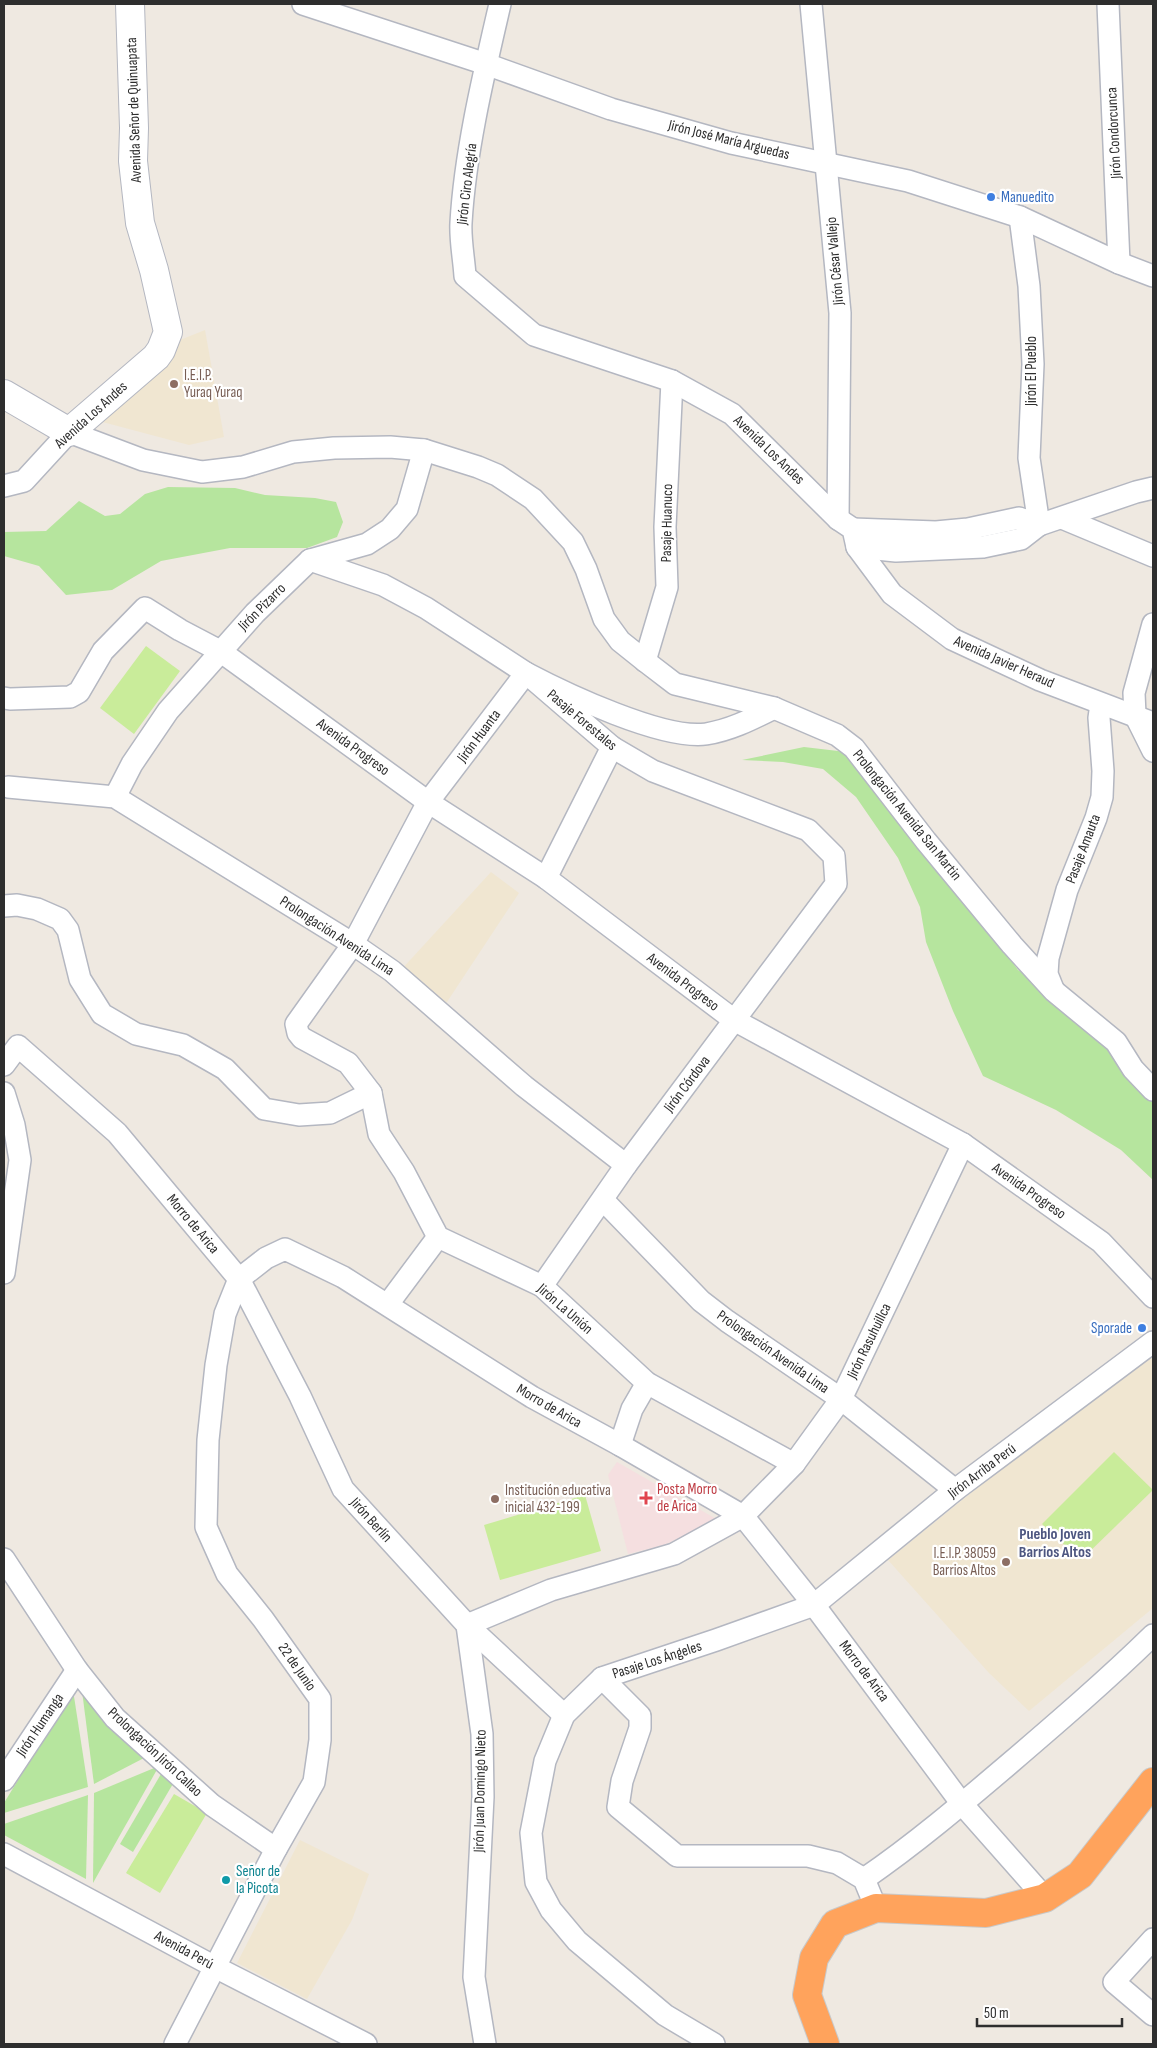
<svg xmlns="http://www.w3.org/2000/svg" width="1157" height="2048" font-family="'Sofia Sans Condensed',sans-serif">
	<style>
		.education { fill: #f0e6d1 }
		.medical { fill: #f5dfe0 }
		.green { fill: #b6e59e }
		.pitch { fill: #c9ec9a }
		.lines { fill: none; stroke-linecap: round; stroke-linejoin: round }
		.street-casing { stroke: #b4b7c1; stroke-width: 24 }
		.secondary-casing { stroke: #b4b7c1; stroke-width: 30 }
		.highway-casing { stroke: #c9c9c9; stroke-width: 30 }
		.street { stroke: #fff; stroke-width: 21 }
		.secondary { stroke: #fff; stroke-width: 28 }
		.highway { stroke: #ffa35c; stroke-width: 28 }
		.shop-dot { fill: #3f7fe0; stroke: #fff; stroke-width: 2 }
		.education-dot { fill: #8d6e63; stroke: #fff; stroke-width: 2 }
		.health-dot { fill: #e0444e; stroke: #fff; stroke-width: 2 }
		.culture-dot { fill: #0f9aa8; stroke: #fff; stroke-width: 2 }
		.labels { text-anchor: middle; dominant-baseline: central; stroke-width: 4.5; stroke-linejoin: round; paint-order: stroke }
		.street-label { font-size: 15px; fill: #2e2e2e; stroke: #fff }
		.shop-label { font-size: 15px; fill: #366cbe; stroke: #fff; text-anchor: start }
		.education-label { font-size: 15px; fill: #785e54; stroke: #fff; text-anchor: start }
		.health-label { font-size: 15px; fill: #be3a42; stroke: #fff; text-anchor: start }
		.culture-label { font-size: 15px; fill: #0d838f; stroke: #fff; text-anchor: start }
		.neighbourhood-label { font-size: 16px; font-weight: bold; fill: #4d5680; stroke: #fff }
	</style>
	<rect width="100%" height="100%" fill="#efe9e1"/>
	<g class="education">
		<path d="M205 330 224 437 189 445 95 420 175 342Z"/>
		<path d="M491 872 519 893 443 1008 400 971Z"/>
		<path d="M1153 1356V1608L1029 1711 989 1673 888 1560 1018 1455Z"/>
		<path d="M300 1840 369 1874 352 1920 307 1999 237 1963Z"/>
	</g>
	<path class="medical" d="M617 1462 718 1520 664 1545 628 1554 608 1475Z"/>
	<g class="green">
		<path d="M168 487 235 488 265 495 315 498 336 502 343 522 337 537 307 548H230L161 561 112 590 66 595 39 566 4 556V532L46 531 79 501 105 516 120 514 145 494Z"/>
		<path d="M804 747 855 753 963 891 1018 970 1079 1009 1153 1091V1180L1121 1150 1056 1110 983 1076 953 1011 926 942 920 907 898 858 856 797 823 769 783 762 742 760Z"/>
		<path d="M73 1690 88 1787 4 1813V1803Z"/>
		<path d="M82 1691 144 1758 94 1784Z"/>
		<path d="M159 1766 93 1883 94 1793Z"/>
		<path d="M161 1774 174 1782 133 1852 120 1844Z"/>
		<path d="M88 1795 86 1879 4 1835V1824Z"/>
	</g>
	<g class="pitch">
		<path d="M146 646 180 671 134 734 100 708Z"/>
		<path d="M1114 1452 1153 1490 1081 1560 1042 1524Z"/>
		<path d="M585 1495 601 1551 500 1580 484 1525Z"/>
		<path d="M174 1794 207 1813 160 1893 126 1873Z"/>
	</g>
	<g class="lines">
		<defs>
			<g id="street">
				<path d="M303 4 486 64 611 109 731 143 908 181 1020 217 1119 263 1153 276"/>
				<path d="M500 4C484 73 465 152 461 223 460 240 464 259 465 276L534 335 672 381 732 414 838 519 853 529 857 547 892 594 952 639 1040 680 1153 723"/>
				<path d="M811 4 840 313 838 519"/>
				<path d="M1108 4 1119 263"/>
				<path d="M1020 217 1029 286 1033 364 1029 458 1039 525"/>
				<path d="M4 486 24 481 69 432 143 460 202 472 243 467 293 452 334 448 390 447 424 450 478 467 497 475 533 499 573 542 586 569 604 619 620 641 645 661 675 684 774 708 837 735 854 748 926 841 1012 945 1054 991 1116 1042 1133 1069 1153 1090"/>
				<path d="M1062 518 1153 556"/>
				<path d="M853 529 936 532 968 529 1019 518 1039 525"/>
				<path d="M857 547 896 551 983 547 1021 539 1039 525 1136 492 1153 488"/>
				<path d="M310 560 383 585 426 608 526 673 612 747 653 771 808 830 834 856 836 884 626 1165 542 1286"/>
				<path d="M1153 624 1134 693 1135 715 1153 751"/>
				<path d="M645 661 667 587 665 527 672 381"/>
				<path d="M4 698 10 699 70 697 79 692 103 651 145 608 180 630 220 651 428 802 546 878 734 1020 963 1144 1101 1242 1153 1297"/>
				<path d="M774 708C752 719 731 730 706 734 663 740 566 694 526 673L428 802 353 944 296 1024 298 1033 302 1038 348 1063 371 1093 379 1134 404 1172 438 1237 542 1286 647 1383 794 1464"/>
				<path d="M8 787 115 797 353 944 392 971 524 1086 626 1165"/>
				<path d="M115 797 132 764 168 711 255 613 310 560 367 544 390 529 407 509 424 450"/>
				<path d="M546 878 612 747"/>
				<path d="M4 906 17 905 37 909 60 919 68 930 80 979 102 1014 136 1034 183 1045 225 1069 264 1109 299 1115 330 1113 371 1093"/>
				<path d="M1053 989 1047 974 1048 958 1067 890 1096 818 1102 797 1103 771 1099 718 1101 704"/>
				<path d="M4 1065 18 1046 117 1133 239 1279 300 1396 343 1489 467 1625 564 1715"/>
				<path d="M4 1093 14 1125 20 1160 4 1273"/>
				<path d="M603 1200 701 1301 727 1321 841 1399 955 1490"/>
				<path d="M388 1304 438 1237"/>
				<path d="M620 1445 632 1409 647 1383"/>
				<path d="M4 1559 77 1670 115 1718 212 1805 276 1849"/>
				<path d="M467 1625 551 1590 674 1554 743 1516 794 1464 841 1399 963 1144"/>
				<path d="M467 1625 482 1734 483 1797 474 1977 485 2044"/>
				<path d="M602 1678 640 1716V1728L622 1781 618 1807 677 1856H808L837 1863 864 1879 876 1908"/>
				<path d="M4 1780 77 1670"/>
				<path d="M4 1854 215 1967 366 2044"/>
				<path d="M864 1879C915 1844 962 1804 1009 1764 1058 1722 1107 1680 1153 1635"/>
				<path d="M1153 1939 1114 1982 1153 2015"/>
				<path d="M175 2044 276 1849 314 1782 320 1740V1699L263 1619 227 1574 206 1527 208 1440 216 1365 225 1314 239 1279 266 1258 285 1249 343 1277 532 1397 620 1445 743 1516 814 1605 962 1804 1045 1898"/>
				<path d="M714 2044 665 2015 577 1941 551 1910 536 1882 531 1833 545 1761 564 1715 602 1678 716 1640 814 1605 955 1490 1153 1342"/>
			</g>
			<path id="secondary" d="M4 394 69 432 156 357 161 350 168 332 154 270 140 223 133 161 134 128 130 4"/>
			<path id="highway" d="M825 2044 807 1995 814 1958 835 1924 876 1908 986 1913 1045 1898 1080 1875 1153 1782"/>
		</defs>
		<use href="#street" class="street-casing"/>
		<use href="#secondary" class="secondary-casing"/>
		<use href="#highway" class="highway-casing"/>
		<use href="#street" class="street"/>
		<use href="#secondary" class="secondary"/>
		<use href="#highway" class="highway"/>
	</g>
	<g class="shop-dot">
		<circle cx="991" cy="197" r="5"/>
		<circle cx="1142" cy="1328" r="5"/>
	</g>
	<g class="education-dot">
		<circle cx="174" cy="384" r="5"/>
		<circle cx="495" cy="1499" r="5"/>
		<circle cx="1006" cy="1562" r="5"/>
	</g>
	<path class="health-dot" d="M643.5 1490.5h5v5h5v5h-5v5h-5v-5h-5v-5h5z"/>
	<circle class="culture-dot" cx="226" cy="1880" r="5"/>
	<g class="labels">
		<g class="street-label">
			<text transform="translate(134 110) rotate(-92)">Avenida Señor de Quinuapata</text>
			<text transform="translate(1114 133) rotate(-93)">Jirón Condorcunca</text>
			<text transform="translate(729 140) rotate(14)">Jirón José María Arguedas</text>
			<text transform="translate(467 184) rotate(-83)">Jirón Ciro Alegría</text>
			<text transform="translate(835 261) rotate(-95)">Jirón César Vallejo</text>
			<text transform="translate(1031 371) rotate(-90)">Jirón El Pueblo</text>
			<text transform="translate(91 415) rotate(-42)">Avenida Los Andes</text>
			<text transform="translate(769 450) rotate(44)">Avenida Los Andes</text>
			<text transform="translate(667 523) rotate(-89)">Pasaje Huanuco</text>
			<text transform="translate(262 607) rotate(-45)">Jirón Pizarro</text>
			<text transform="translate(1004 662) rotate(24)">Avenida Javier Heraud</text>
			<text transform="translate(582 720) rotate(40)">Pasaje Forestales</text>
			<text transform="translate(479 736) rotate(-53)">Jirón Huanta</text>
			<text transform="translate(353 747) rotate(36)">Avenida Progreso</text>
			<text transform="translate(907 815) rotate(51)">Prolongación Avenida San Martin</text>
			<text transform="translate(1083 849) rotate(-69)">Pasaje Amauta</text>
			<text transform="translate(337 936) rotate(33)">Prolongación Avenida Lima</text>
			<text transform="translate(683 982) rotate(37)">Avenida Progreso</text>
			<text transform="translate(687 1084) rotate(-53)">Jirón Córdova</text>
			<text transform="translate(1029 1191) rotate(35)">Avenida Progreso</text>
			<text transform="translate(193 1224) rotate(50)">Morro de Arica</text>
			<text transform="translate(565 1309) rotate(41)">Jirón La Unión</text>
			<text transform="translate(869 1341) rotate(-64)">Jirón Rasuhuillca</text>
			<text transform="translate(773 1352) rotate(35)">Prolongación Avenida Lima</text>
			<text transform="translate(549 1406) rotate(30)">Morro de Arica</text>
			<text transform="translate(982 1471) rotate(-37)">Jirón Arriba Perú</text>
			<text transform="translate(371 1520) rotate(48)">Jirón Berlín</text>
			<text transform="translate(657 1660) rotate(-18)">Pasaje Los Ángeles</text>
			<text transform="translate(297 1667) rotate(55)">22 de Junio</text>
			<text transform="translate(864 1671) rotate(53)">Morro de Arica</text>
			<text transform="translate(40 1725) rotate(-56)">Jirón Humanga</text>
			<text transform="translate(155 1752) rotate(43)">Prolongación Jirón Callao</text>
			<text transform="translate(480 1791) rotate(-89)">Jirón Juan Domingo Nieto</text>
			<text transform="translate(184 1950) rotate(28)">Avenida Perú</text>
		</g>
		<g class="shop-label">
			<text x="1001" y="197">Manuedito</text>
			<text x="1132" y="1328" text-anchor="end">Sporade</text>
		</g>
		<g class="education-label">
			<text x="184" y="375">I.E.I.P.<tspan x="184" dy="17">Yuraq Yuraq</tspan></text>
			<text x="505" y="1490">Institución educativa<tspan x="505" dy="17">inicial 432-199</tspan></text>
			<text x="996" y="1553" text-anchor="end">I.E.I.P. 38059<tspan x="996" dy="17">Barrios Altos</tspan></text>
		</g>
		<g class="health-label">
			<text x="657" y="1489">Posta Morro<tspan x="657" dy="17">de Arica</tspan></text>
		</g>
		<g class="culture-label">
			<text x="236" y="1871">Señor de<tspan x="236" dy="17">la Picota</tspan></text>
		</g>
		<g class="neighbourhood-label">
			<text x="1055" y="1534">Pueblo Joven<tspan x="1055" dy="18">Barrios Altos</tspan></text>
		</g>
	</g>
	<rect width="1157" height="2048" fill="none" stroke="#2e2e2e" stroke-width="10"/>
	<path d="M977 2018v8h145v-8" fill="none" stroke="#2e2e2e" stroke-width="2.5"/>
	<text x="984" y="2018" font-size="15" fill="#2e2e2e" stroke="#ffffff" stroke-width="4" paint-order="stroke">50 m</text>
</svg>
